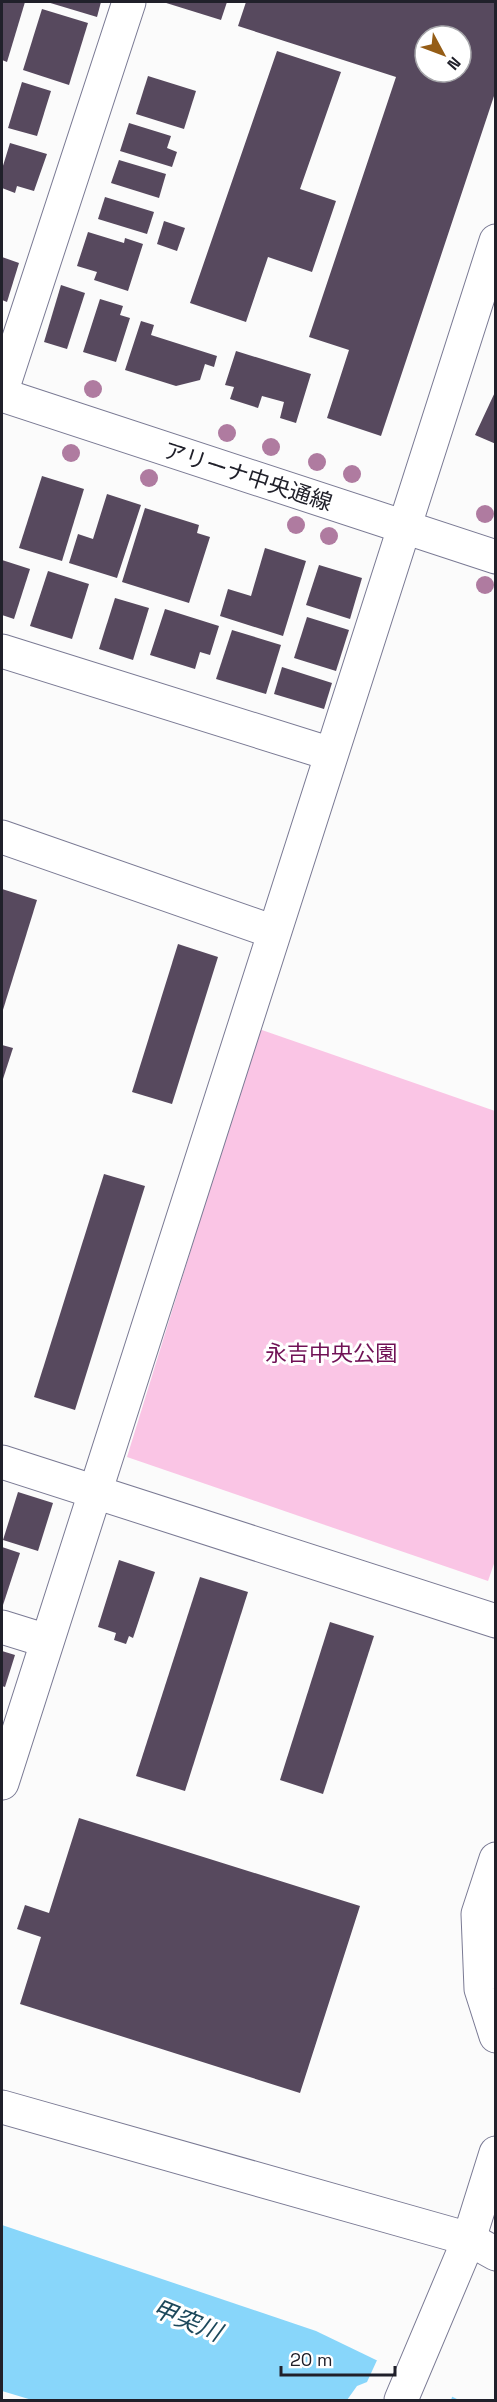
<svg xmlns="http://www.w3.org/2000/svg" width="497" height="2402" font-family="'Space Grotesk','Noto Sans JP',sans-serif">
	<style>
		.green { fill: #fac5e5 }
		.water { fill: #88d6fa }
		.pier { fill: #fbfbfb }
		.building { fill: #57495e; fill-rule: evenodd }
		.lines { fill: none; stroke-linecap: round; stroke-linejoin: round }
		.minor-casing { stroke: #7a7a94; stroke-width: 35 }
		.minor { stroke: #fff; stroke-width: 33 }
		.tree { fill: #af7ba0 }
		.labels { text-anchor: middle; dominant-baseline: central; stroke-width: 6; stroke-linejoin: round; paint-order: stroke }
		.street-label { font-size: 22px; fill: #20202a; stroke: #fff }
		.park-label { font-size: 22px; fill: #701256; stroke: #fff }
		.water-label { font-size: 24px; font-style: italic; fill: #1c485b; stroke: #fff }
	</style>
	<rect width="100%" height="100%" fill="#fbfbfb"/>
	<path class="green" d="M259 1029 495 1111 496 1558 488 1581 127 1457Z"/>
	<path class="water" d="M2 2225 316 2331 459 2400H32L2 2391Z"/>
	<path class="pier" d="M378 2358 453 2394 451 2400H347L357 2386 367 2382Z"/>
	<g class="building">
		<path d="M2 2H25L7 62 2 60Z"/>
		<path d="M47 2H101L97 17Z"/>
		<path d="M163 2H227L221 20Z"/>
		<path d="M246 2H496V90L381 436 327 418 349 350 309 337 396 77 238 26ZM425 36H461V72H425Z"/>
		<path d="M42 9 88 23 69 85 23 70Z"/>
		<path d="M277 51 341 72 300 189 336 201 312 272 268 257 246 322 190 303Z"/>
		<path d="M148 76 196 91 184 129 136 114Z"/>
		<path d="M22 82 51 91 37 136 8 128Z"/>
		<path d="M129 123 171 136 167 148 177 152 172 167 120 151Z"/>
		<path d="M10 143 47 154 34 191 17 186 15 193 2 188V169Z"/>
		<path d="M119 160 166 174 159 198 111 183Z"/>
		<path d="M105 197 154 212 147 234 98 219Z"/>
		<path d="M164 221 185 228 177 251 157 244Z"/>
		<path d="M88 232 124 243 125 238 143 244 128 291 94 280 97 272 77 266Z"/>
		<path d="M2 257 19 263 7 302 2 300Z"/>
		<path d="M61 285 85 293 67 349 44 342Z"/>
		<path d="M100 299 123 306 120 315 130 318 116 362 83 352Z"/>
		<path d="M141 321 154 325 151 335 217 356 214 367 205 364 200 380 176 386 125 370Z"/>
		<path d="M236 351 311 374 296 423 280 418 284 402 262 396 258 408 230 399 234 387 225 385Z"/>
		<path d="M496 390V444L475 435Z"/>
		<path d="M42 476 84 489 62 561 19 548Z"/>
		<path d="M107 494 141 505 117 578 69 563 78 534 93 539Z"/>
		<path d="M145 508 199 525 197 533 210 537 189 603 122 582Z"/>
		<path d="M265 548 306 561 283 636 220 616 228 589 251 596Z"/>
		<path d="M2 560 30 569 14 619 2 615Z"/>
		<path d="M319 565 362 578 350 619 306 605Z"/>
		<path d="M48 571 89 584 72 639 30 626Z"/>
		<path d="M115 598 149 608 133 660 99 649Z"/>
		<path d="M165 609 219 626 210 655 200 652 195 669 150 655Z"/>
		<path d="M307 617 349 630 336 671 294 658Z"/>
		<path d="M232 630 281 645 266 694 216 679Z"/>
		<path d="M282 667 332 683 324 709 274 694Z"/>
		<path d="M2 889 37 900 2 1013Z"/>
		<path d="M178 944 218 957 172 1104 132 1092Z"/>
		<path d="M2 1045 13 1048 2 1082Z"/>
		<path d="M104 1174 145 1186 75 1410 34 1397Z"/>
		<path d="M18 1492 53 1503 38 1551 3 1540Z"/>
		<path d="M2 1547 20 1553 3 1605 2 1604Z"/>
		<path d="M119 1560 155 1572 133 1638 129 1636 126 1644 114 1640 116 1633 98 1627Z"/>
		<path d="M200 1577 248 1592 185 1791 136 1776Z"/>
		<path d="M330 1622 374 1636 323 1794 280 1780Z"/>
		<path d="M2 1651 15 1655 5 1687 2 1686Z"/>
		<path d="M79 1818 360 1906 300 2093 20 2004 41 1937 17 1929 25 1905 49 1913Z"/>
	</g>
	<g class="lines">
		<defs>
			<g id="minor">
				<path d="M2 390 129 2"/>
				<path d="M2 395 496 557"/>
				<path d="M2 651 331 754"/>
				<path d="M2 837 274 932"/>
				<path d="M2 1462 496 1621"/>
				<path d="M2 1627 47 1641"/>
				<path d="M2 1783 496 241"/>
				<path d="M496 1859 478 1914 481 1989 496 2036"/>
				<path d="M2 2107 469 2239 496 2254"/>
				<path d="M401 2400 469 2239 496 2153"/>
			</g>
		</defs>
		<use href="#minor" class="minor-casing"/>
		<use href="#minor" class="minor"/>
	</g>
	<g class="tree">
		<circle cx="93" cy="389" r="9"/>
		<circle cx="227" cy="433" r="9"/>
		<circle cx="271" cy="447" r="9"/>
		<circle cx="71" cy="453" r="9"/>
		<circle cx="317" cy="462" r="9"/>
		<circle cx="352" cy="474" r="9"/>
		<circle cx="149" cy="478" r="9"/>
		<circle cx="485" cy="514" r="9"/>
		<circle cx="296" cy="525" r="9"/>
		<circle cx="329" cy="536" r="9"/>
		<circle cx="485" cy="585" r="9"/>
	</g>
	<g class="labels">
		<g class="street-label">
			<text transform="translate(248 476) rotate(18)">アリーナ中央通線</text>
		</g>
		<g class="park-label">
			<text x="331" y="1353">永吉中央公園</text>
		</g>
		<g class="water-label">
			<text transform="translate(187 2320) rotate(22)">甲突川</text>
		</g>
	</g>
	<rect width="497" height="2402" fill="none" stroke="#20202a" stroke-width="6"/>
	<g transform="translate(443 54) rotate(131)"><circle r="28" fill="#ffffff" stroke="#a6a6aa" stroke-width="1.5"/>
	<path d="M0-4.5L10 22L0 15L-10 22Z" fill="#955d16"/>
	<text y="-9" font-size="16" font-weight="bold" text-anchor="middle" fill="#20202a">N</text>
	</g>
	<path d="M281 2366v9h114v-9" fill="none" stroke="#20202a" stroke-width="3"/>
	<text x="290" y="2366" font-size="18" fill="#20202a" stroke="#ffffff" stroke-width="4.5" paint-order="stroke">20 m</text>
</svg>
